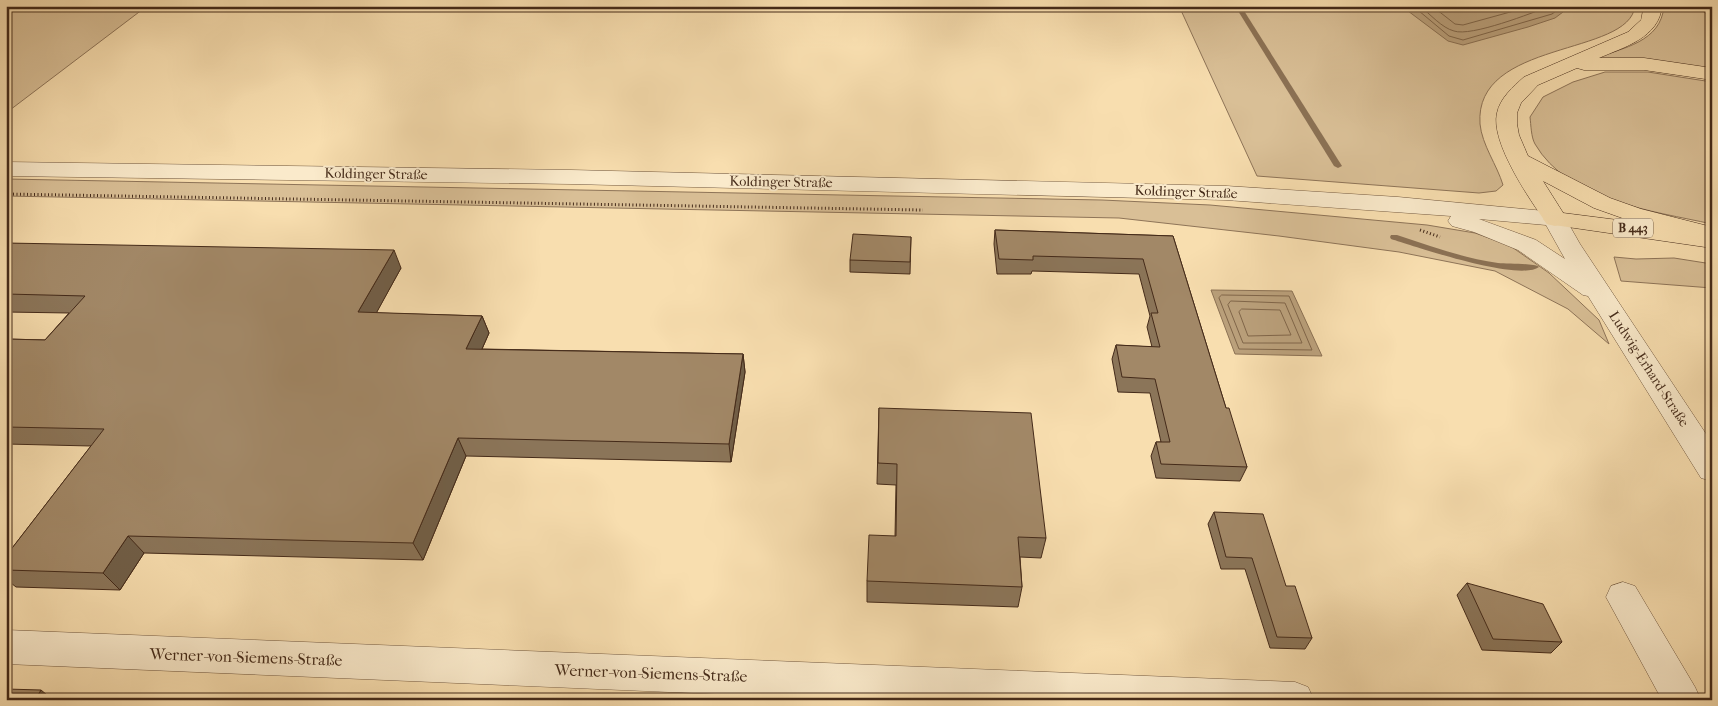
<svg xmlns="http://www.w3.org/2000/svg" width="1718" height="706" font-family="'IM FELL French Canon',serif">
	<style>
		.green { fill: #d9bf96; stroke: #8e7458 }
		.water { fill: #bba17c; stroke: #8b7154 }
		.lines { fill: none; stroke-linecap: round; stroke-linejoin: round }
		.shore { stroke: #80664a; stroke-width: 1 }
		.stream { fill: #8b7154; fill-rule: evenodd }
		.minor-casing { stroke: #71573e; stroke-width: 1 }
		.major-casing { stroke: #442a19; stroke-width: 1 }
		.highway-casing { stroke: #442a19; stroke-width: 1 }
		.path { stroke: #442a19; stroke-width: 3; stroke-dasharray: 1 2.5; stroke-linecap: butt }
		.minor { fill: #faeacb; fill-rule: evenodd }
		.major { fill: #f8deaf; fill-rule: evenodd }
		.highway { fill: #f8deaf; fill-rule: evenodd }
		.wall { fill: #8b7559; stroke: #442a19 }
		.shaded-wall { fill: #715f48; stroke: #442a19 }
		.building { fill: #a28867; stroke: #442a19 }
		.labels { text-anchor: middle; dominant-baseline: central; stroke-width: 4; stroke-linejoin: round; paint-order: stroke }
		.shield { fill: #faeacb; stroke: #7b644e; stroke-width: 1 }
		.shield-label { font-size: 12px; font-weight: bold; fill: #442a19 }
		.street-label { font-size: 14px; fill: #442a19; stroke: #faeacb }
		.near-street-label { font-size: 16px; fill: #442a19; stroke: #faeacb }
	</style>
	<rect width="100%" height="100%" fill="#f8deaf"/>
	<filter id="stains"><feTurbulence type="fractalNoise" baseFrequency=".004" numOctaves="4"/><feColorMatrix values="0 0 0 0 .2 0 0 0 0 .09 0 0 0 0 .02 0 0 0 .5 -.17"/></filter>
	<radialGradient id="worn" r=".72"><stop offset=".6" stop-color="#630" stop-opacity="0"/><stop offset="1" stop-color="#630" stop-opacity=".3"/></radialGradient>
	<g class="green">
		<path d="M6 6H147L6 113Z"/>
		<path d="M1179 6H1635C1629 57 1474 39 1480 124 1482 145 1497 165 1503 185L1496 191 1479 193 1257 176Z"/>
		<path d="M1664 6H1694L1712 17V70L1595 58C1623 48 1661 42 1664 6Z"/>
		<path d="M1605 72H1648L1712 82V224C1653 211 1568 201 1535 144 1531 137 1531 125 1530 117L1543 97 1573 82Z"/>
		<path d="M6 179 1102 200 1210 205 1427 225 1475 233 1509 245 1549 273 1599 320 1609 344 1568 309 1495 271 1399 252 1279 236 1119 218 6 196Z"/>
		<path d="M1614 257 1636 259 1674 258 1712 264V288L1621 281Z"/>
	</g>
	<g class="water">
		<path d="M1407 6H1560L1563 12 1555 18 1528 27 1463 45 1448 41 1408 11Z"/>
		<path d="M1211 290 1292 291 1322 356 1235 354Z"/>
	</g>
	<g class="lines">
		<g class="shore">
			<path d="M1413 6 1449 36 1463 40 1552 14 1556 11V6"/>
			<path d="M1420 6C1430 14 1442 28 1454 31 1471 37 1532 13 1550 6"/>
			<path d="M1432 6 1455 24 1463 25 1532 6"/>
			<path d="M1222 295 1289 296 1312 350 1239 349 1219 298Z"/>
			<path d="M1231 301 1285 303 1302 343H1243L1228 305Z"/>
			<path d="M1242 309 1280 310 1291 335 1248 336 1239 312Z"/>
		</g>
		<g class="stream">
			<path d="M1235 6H1241L1342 166 1338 168 1334 166Z"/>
			<path d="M1391 235H1397C1430 246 1463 258 1498 263 1507 264 1534 263 1539 267 1519 282 1417 247 1391 239L1390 237Z"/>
		</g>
		<defs>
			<g id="minor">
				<path d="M6 162 571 170 1226 186 1398 197 1555 212 1563 214 1580 244 1712 443V481L1701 478 1588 296 1583 295 1518 250 1474 232 1452 226 1448 221 1451 216 1226 200 571 184 6 176ZM1479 219 1546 225 1565 259 1536 240Z"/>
				<path d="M1623 582 1635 586 1695 687 1701 700H1662L1606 597 1611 586Z"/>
				<path d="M6 630 1295 682 1308 687 1314 700H860L6 664Z"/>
			</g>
			<path id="major" d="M1555 212 1712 232V248L1547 224 1543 219 1547 214Z"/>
			<g id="highway">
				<path d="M1644 6H1662C1659 38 1624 47 1599 58H1644L1712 68V80L1644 70H1584L1577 68 1538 85 1521 103 1517 113V124L1519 135 1528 156 1610 198 1641 209 1712 227V242L1625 219 1594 208 1543 181 1567 219 1563 224 1555 226 1547 224C1530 200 1490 142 1497 113 1500 98 1513 87 1524 77L1628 32 1641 20Z"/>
				<path d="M1702 6H1712V12L1706 11Z"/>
			</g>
		</defs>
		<use href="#minor" class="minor-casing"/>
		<use href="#major" class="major-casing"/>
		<use href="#highway" class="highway-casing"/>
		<g class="path">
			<path d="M6 194 923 210"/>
			<path d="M1420 230 1440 237"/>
		</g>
		<use href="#minor" class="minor"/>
		<use href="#major" class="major"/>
		<use href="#highway" class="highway"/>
	</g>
	<g class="wall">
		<path d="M995 230 1173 236 1226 408 1247 467 1240 481 1156 478 1151 456 1156 442H1161L1150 393 1118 392 1112 359 1116 345 1152 347 1147 327 1150 316 1139 274 1032 271 1031 274H997L994 244Z"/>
		<path d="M911 237 910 274 850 272V260Z"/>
		<path d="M6 243 401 268 376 313 482 316 489 333 482 349 743 354 745 372 731 462 466 456 423 560 144 553 120 590 16 587 6 579V556L91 446 6 444V339L45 340 69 313 6 312Z"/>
		<path d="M879 408 1046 538 1041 558 1020 557 1022 587 1018 607 867 602V581L895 536 896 485 877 484Z"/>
		<path d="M1214 512 1286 586 1312 638 1305 649 1270 648 1245 569H1221L1208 524Z"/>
		<path d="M1467 583 1562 642 1551 653 1482 650 1457 595Z"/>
	</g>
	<g class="shaded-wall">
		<path d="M394 250 401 268 367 330 358 312Z"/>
		<path d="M482 316 489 333 474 367 466 349Z"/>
		<path d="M743 354 745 372 731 462 729 444Z"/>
		<path d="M458 438 466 456 423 560 413 543Z"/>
		<path d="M128 536 144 553 120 590 103 573Z"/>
		<path d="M41 690 53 700H35Z"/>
	</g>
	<g class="building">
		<path d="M995 230 1173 236 1226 408H1229L1247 467 1161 464 1156 442H1170L1155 379 1122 377 1116 345 1160 347 1151 313H1158L1143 259 1033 256V260L999 259Z"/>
		<path d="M853 234 911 237 910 262 850 260Z"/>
		<path d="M6 243 394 250 358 312 482 316 466 349 743 354 729 444 458 438 413 543 128 536 103 573 6 570V556L104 429 6 427V339L45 340 85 296 6 294Z"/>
		<path d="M879 408 1031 413 1046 538 1018 537 1022 587 867 581 869 535 896 536 897 464 878 463Z"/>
		<path d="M1214 512 1263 514 1286 586H1295L1312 638 1277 637 1252 558 1226 557Z"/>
		<path d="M1467 583 1543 604 1562 642 1493 639Z"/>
		<path d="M6 689 41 690 35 700H6Z"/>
	</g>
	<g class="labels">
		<rect class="shield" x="1613" y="218.5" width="40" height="19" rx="4"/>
		<g class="shield-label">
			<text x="1633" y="228">B 443</text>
		</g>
		<g class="street-label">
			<text transform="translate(376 174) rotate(1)">Koldinger Straße</text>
			<text transform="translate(781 182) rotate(1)">Koldinger Straße</text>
			<text transform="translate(1186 192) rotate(2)">Koldinger Straße</text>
			<text transform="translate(1649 369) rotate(57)">Ludwig-Erhard-Straße</text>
		</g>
		<g class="near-street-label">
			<text transform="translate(246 657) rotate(2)">Werner-von-Siemens-Straße</text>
			<text transform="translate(651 673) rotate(2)">Werner-von-Siemens-Straße</text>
		</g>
	</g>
	<rect width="1718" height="706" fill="none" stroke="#f8deaf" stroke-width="25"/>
	<rect x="8" y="8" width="1703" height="691" fill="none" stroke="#442a19" stroke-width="2.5"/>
	<rect x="12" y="12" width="1693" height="681" fill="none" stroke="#442a19"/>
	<rect width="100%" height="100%" filter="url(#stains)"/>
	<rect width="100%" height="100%" fill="url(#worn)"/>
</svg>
